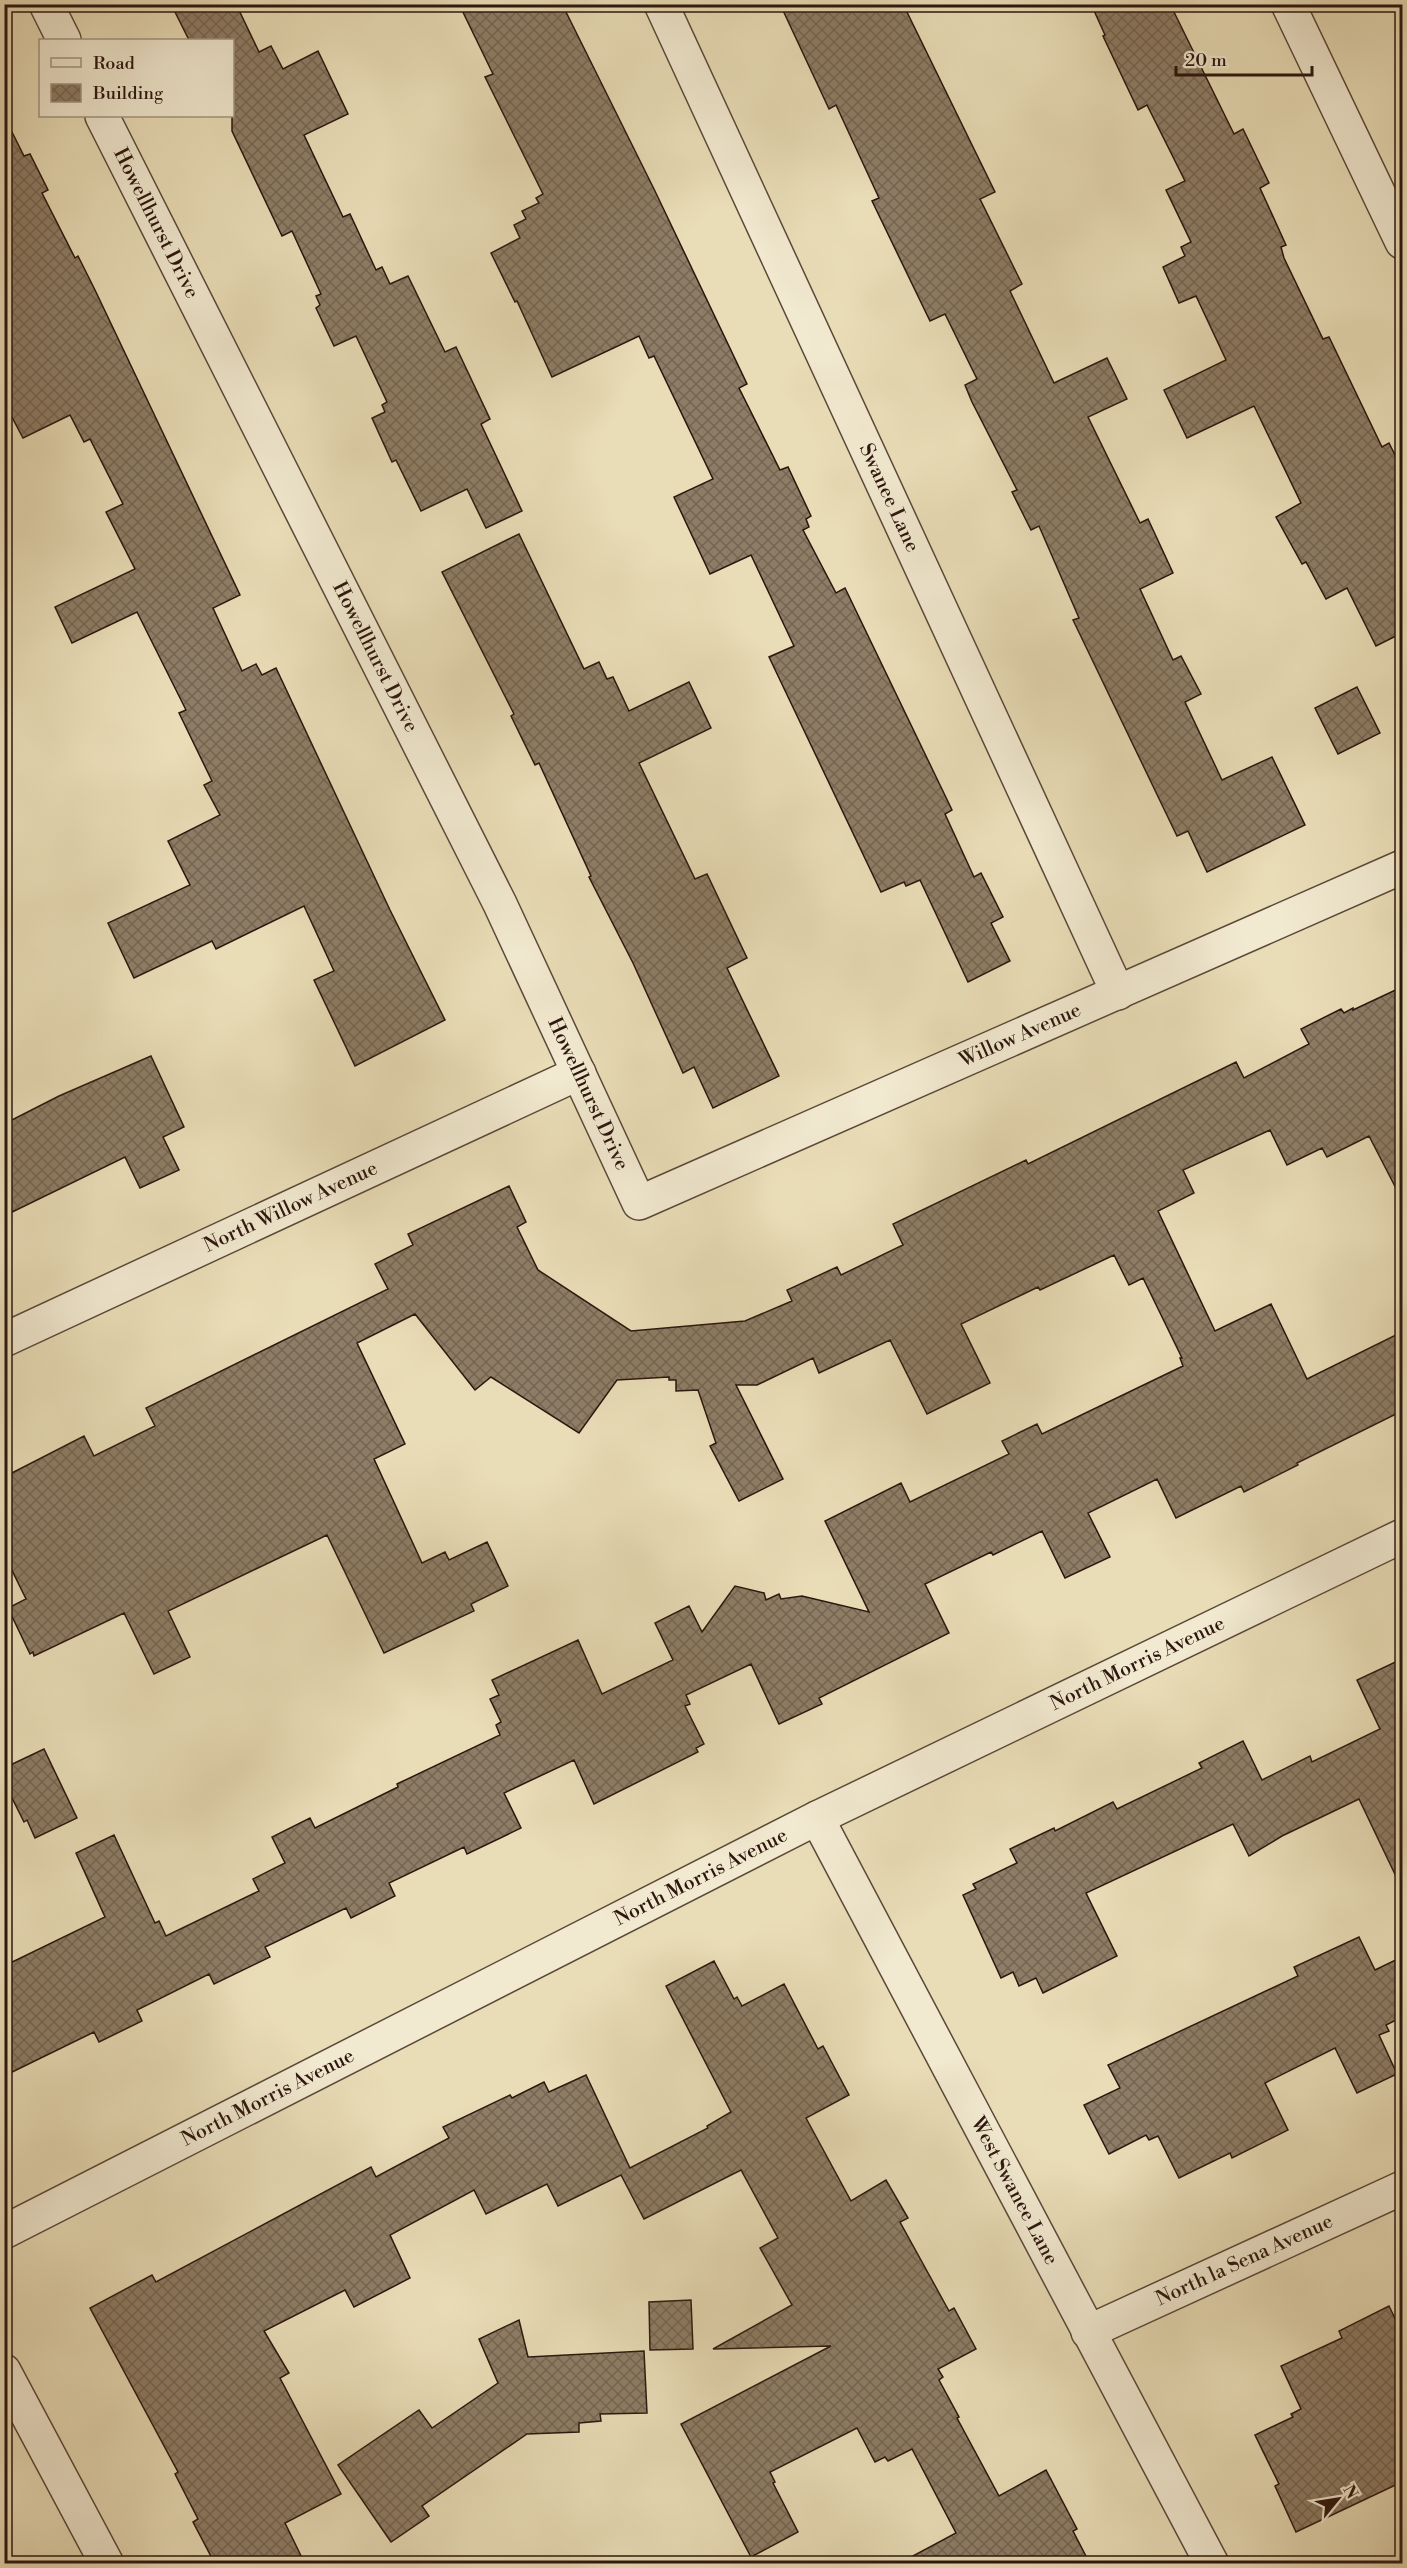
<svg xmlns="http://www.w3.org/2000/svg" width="1407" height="2568" font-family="'Libre Bodoni',serif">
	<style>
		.building { fill: url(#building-cross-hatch); stroke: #2c160e; stroke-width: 1.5 }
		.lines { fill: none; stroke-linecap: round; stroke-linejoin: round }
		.street-casing { stroke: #5b4838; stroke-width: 36 }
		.street { stroke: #f1e9d0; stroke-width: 33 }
		.labels { text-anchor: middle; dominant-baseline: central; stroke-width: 4.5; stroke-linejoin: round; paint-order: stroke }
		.street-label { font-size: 20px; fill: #2c160e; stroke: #f1e9d0 }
	</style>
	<defs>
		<pattern id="building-cross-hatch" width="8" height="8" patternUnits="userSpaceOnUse" patternTransform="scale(1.5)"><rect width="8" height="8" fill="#8e7d66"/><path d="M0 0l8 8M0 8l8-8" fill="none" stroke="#746552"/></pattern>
	</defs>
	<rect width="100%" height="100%" fill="#e9ddb7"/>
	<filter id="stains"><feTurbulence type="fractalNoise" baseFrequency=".00333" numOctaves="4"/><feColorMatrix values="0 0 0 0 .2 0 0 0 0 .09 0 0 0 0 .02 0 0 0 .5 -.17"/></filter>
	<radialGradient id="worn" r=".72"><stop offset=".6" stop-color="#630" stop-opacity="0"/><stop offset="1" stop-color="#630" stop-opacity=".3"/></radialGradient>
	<g class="building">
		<path d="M171 4H236L259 52 271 46 283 69 318 51 348 114 304 135 343 217 350 214 376 270 382 267 390 284 408 276 445 352 456 347 490 419 481 424 522 511 486 528 467 489 421 511 396 460 392 462 372 418 385 412 382 405 387 402 356 336 334 346 316 308 320 305 316 296 321 294 292 231 282 236 232 131V40H189Z"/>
		<path d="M459 4H562L654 189 747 384 739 388 780 470 788 467 811 516 806 519 809 527 803 530 836 593 845 588 952 810 945 814 974 877 981 873 1003 917 991 923 1010 961 968 982 920 880 906 886 904 882 881 892 769 657 794 646 751 555 710 574 674 497 713 479 654 356 649 358 639 336 552 377 517 301 515 302 491 253 520 238 514 225 526 219 522 211 539 203 536 198 543 194 485 77 493 74Z"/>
		<path d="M780 4H903L995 192 980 199 1022 284 1010 291 1054 383 1107 358 1127 399 1088 417 1140 523 1148 519 1173 573 1140 589 1173 660 1181 656 1201 694 1185 702 1222 780 1272 757 1305 825 1207 872 1188 831 1177 836 1073 620 1079 618 1039 526 1031 530 1012 492 1017 490 972 402 965 385 977 379 945 314 930 321 872 201 879 198 836 105 829 109Z"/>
		<path d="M1091 4H1170L1234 134 1243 129 1269 183 1260 188 1286 245 1281 247 1284 258 1323 339 1329 337 1382 447 1389 443 1402 469V633L1376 646 1347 588 1326 599 1306 562 1302 564 1276 517 1301 503 1254 406 1187 438 1164 390 1226 360 1196 296 1179 303 1163 267 1185 256 1181 247 1191 242 1166 190 1185 181 1147 105 1138 110 1103 36 1105 35Z"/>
		<path d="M4 116 24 156 30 154 48 190 42 193 75 258 78 256 95 290 240 595 213 608 242 671 256 664 262 675 276 668 390 910 445 1020 355 1066 314 980 334 971 304 906 216 949 212 941 134 978 108 923 190 885 168 841 220 815 204 785 212 781 179 713 186 710 137 612 72 643 55 607 135 569 106 512 123 504 90 439 84 442 70 415 23 438 4 402Z"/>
		<path d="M519 534 584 669 599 662 607 679 613 677 629 711 689 682 711 728 639 763 695 879 707 874 747 958 727 968 779 1076 713 1108 694 1067 683 1073 633 963 589 877 591 876 539 763 535 765 511 716 514 714 442 572Z"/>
		<path d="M1357 687 1380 733 1338 754 1315 708Z"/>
		<path d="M1402 987V1200L1369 1136 1327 1157 1322 1148 1287 1165 1270 1130 1183 1170 1194 1193 1158 1211 1215 1331 1271 1304 1307 1379 1402 1332V1411L1297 1463 1298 1465 1244 1492 1241 1486 1176 1518 1157 1479 1088 1513 1110 1557 1065 1578 1042 1531 993 1555 991 1552 925 1584 949 1633 819 1698 822 1704 779 1724 751 1664 686 1695 690 1704 685 1706 704 1744 696 1748 698 1752 594 1804 574 1760 504 1793 521 1828 467 1854 464 1847 389 1883 395 1896 351 1918 346 1908 265 1947 270 1957 214 1984 209 1974 137 2010 142 2021 99 2042 94 2032 4 2076V1966L105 1917 76 1853 114 1835 155 1923 159 1921 166 1936 259 1891 253 1879 285 1863 272 1837 310 1818 315 1828 398 1787 397 1784 500 1735 496 1725 501 1722 490 1699 499 1695 492 1680 578 1640 602 1694 673 1660 655 1623 689 1606 702 1632 735 1586 764 1593 766 1600 779 1594 781 1599 802 1596 869 1612 825 1521 901 1483 910 1502 1009 1454 1002 1441 1037 1424 1042 1434 1183 1366 1180 1358H1182L1143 1278 1129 1285 1114 1255 1040 1290 1038 1287 961 1324 990 1383 927 1414 890 1340 819 1373 813 1358 757 1385H736L783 1479 739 1501 710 1446 716 1443 698 1390 676 1391V1380H669V1377L617 1380 579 1433 491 1377 475 1390 415 1314 357 1343 405 1444 374 1459 422 1563 445 1552 449 1560 487 1542 508 1586 471 1604 474 1611 384 1653 327 1535 168 1611 190 1657 154 1674 124 1613 34 1656 33 1652 30 1654 8 1608 26 1599 4 1554V1477L84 1436 94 1456 155 1426 146 1408 388 1289 375 1264 413 1245 408 1234 509 1186 526 1222 517 1227 538 1270 631 1331 745 1321 792 1301 787 1290 837 1267 841 1275 903 1245 893 1224 1026 1160 1028 1164 1236 1062 1244 1078 1309 1044 1301 1029 1341 1009 1344 1013 1353 1008V1010Z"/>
		<path d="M151 1056 184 1127 163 1137 179 1170 140 1188 125 1157 4 1216V1124L59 1096Z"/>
		<path d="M1402 1659V1889L1359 1799 1282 1836 1249 1856 1233 1824 1086 1893 1117 1956 1043 1993 1036 1978 1019 1986 1013 1972 1001 1978 963 1895 976 1889 973 1884 1017 1863 1010 1849 1054 1828 1055 1831 1113 1802 1117 1809 1202 1768 1199 1763 1243 1741 1262 1780 1310 1756 1312 1762 1380 1729 1357 1680Z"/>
		<path d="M44 1749 77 1818 35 1838 27 1820 24 1822 4 1782V1768Z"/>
		<path d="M1359 1937 1375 1970 1402 1957V2017L1386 2025 1389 2031 1379 2035 1397 2074 1357 2093 1335 2048 1265 2083 1288 2130 1232 2158 1230 2153 1179 2178 1158 2136 1149 2140 1146 2135 1109 2154 1084 2105 1120 2088 1108 2065 1298 1976 1294 1967Z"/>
		<path d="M714 1961 734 1999 737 1997 742 2006 784 1984 818 2049 823 2046 849 2095 806 2118 851 2201 886 2180 908 2218 900 2222 949 2311 954 2308 976 2349 938 2369 943 2377 939 2380 959 2417 957 2418 999 2496 1046 2470 1077 2529 1073 2531 1090 2564H898L956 2533 912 2449 888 2461 885 2457 875 2462 857 2428 770 2472 775 2482 773 2483 798 2532 751 2557 681 2424 831 2346 713 2349 792 2305 760 2248 778 2238 741 2170 644 2219 621 2175 558 2206 547 2184 486 2214 474 2190 390 2235 410 2278 354 2307 345 2290 264 2331 289 2373 280 2378 341 2494 285 2523 305 2564H215L193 2522 198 2519 175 2474 178 2472 90 2308 152 2275 156 2282 371 2167 376 2177 449 2138 443 2127 510 2095 512 2098 544 2082 549 2092 586 2075 630 2168 708 2128 707 2126 731 2112 666 1986Z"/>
		<path d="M691 2300 693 2349 650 2350 649 2302Z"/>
		<path d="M1389 2306 1402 2333V2482L1296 2532 1275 2486 1279 2484 1255 2435 1293 2417 1291 2414 1301 2409 1281 2366 1342 2338 1339 2331Z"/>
		<path d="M519 2320 528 2357 644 2351 647 2413 600 2414 601 2421 579 2423V2432L527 2434 422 2506 429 2516 391 2542 338 2465 419 2410 432 2428 498 2383 479 2339Z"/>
	</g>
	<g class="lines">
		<defs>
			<g id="street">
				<path d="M46 4 64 40"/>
				<path id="s1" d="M661 4 1118 993"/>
				<path d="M1288 4 1402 242"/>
				<path id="s2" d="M102 116 500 904 639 1203 1402 867"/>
				<path id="s3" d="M4 1340 579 1073"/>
				<path id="s4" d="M817 1818 1212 2564"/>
				<path id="s5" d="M4 2232 817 1818 1402 1536"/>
				<path id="s6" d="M1088 2332 1402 2188"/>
				<path d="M4 2371 107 2564"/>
			</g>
		</defs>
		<use href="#street" class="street-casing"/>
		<use href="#street" class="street"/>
	</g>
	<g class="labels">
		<g class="street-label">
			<text stroke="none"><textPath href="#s2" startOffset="120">Howellhurst Drive</textPath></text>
			<text stroke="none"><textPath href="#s1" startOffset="544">Swanee Lane</textPath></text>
			<text stroke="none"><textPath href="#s2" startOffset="606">Howellhurst Drive</textPath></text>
			<text stroke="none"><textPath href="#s2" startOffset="1629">Willow Avenue</textPath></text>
			<text stroke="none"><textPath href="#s2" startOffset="1092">Howellhurst Drive</textPath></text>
			<text stroke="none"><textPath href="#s3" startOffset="316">North Willow Avenue</textPath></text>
			<text stroke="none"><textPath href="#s5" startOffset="1268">North Morris Avenue</textPath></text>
			<text stroke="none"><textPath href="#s5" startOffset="782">North Morris Avenue</textPath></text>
			<text stroke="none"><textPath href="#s5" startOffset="296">North Morris Avenue</textPath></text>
			<text stroke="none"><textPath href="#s4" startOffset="422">West Swanee Lane</textPath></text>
			<text stroke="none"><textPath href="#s6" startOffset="172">North la Sena Avenue</textPath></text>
		</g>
	</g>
	<rect width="1407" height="2568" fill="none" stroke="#e9ddb7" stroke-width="24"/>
	<rect x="6" y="6" width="1395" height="2556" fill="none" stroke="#2c160e" stroke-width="3"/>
	<rect x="12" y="12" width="1383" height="2544" fill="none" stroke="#2c160e" stroke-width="1.5"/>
	<rect x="39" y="39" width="195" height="78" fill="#f1e9d0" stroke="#a29582" stroke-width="1.5"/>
	<rect x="51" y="58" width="30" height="9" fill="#f1e9d0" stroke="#a29582" stroke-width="1.5"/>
	<text x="93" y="69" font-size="18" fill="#2c160e">Road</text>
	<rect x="51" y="84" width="30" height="18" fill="url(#building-cross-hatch)" stroke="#a29582" stroke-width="1.5"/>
	<text x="93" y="99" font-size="18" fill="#2c160e">Building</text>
	<g transform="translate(1338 2499) rotate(60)" stroke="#f1e9d0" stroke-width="4.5" paint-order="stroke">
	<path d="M0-4.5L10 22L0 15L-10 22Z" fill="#2c160e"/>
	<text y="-9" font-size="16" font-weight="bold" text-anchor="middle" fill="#2c160e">N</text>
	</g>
	<path d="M1176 66v9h136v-9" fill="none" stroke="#2c160e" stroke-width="3"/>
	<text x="1185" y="66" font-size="18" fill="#2c160e" stroke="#f1e9d0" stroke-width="4.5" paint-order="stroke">20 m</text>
	<rect width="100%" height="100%" filter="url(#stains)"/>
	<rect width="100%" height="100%" fill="url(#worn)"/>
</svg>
